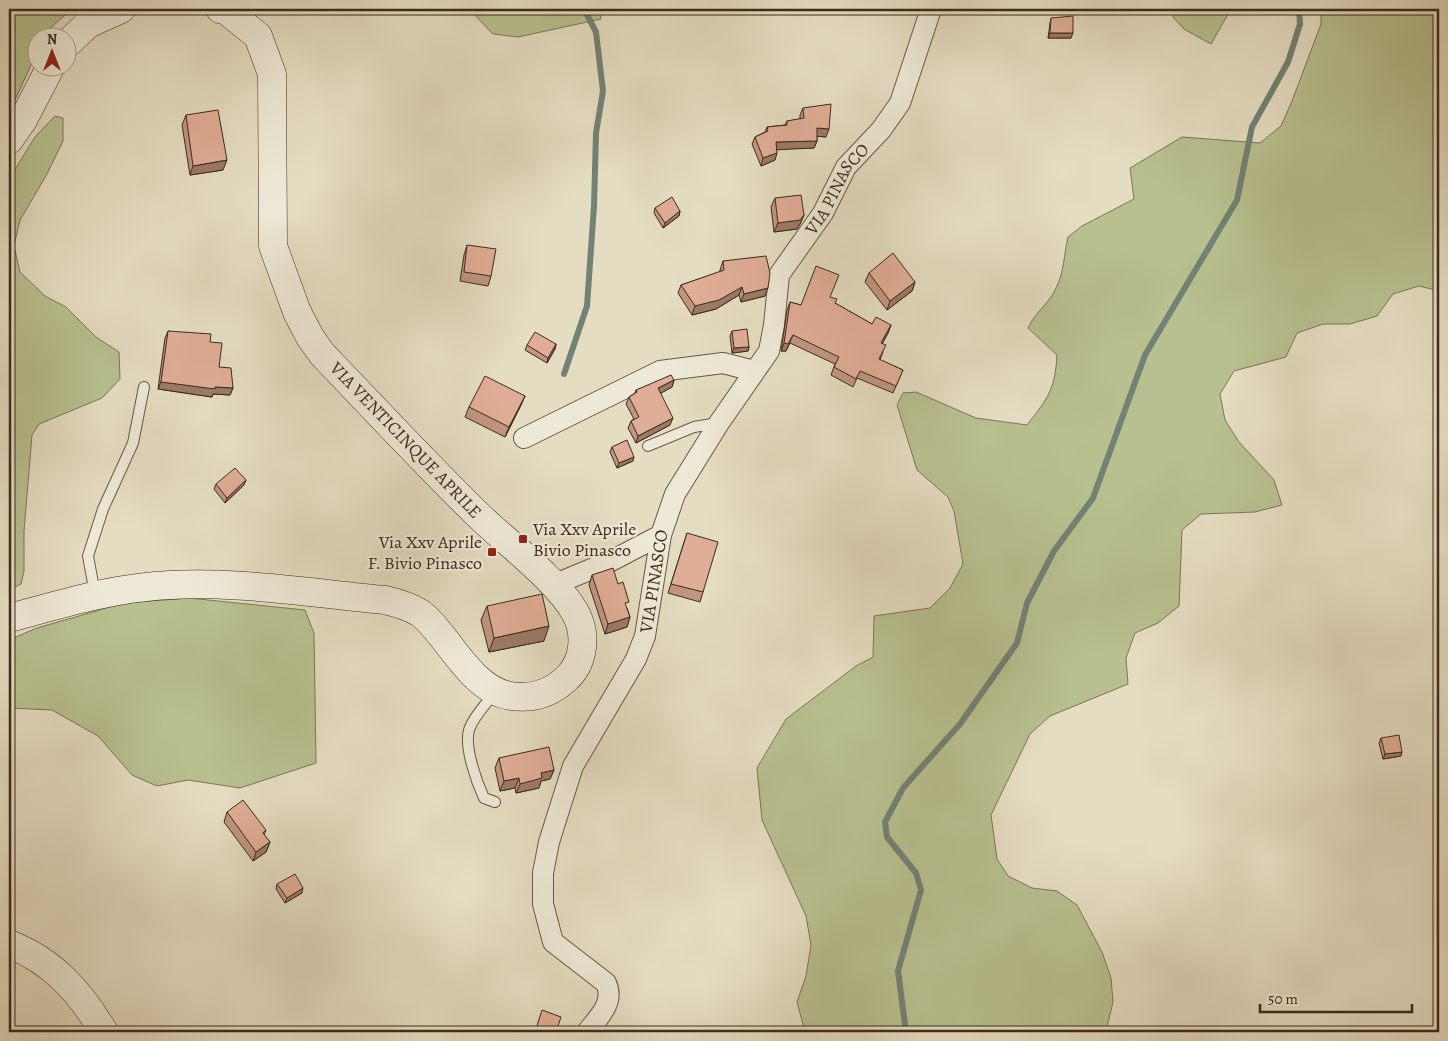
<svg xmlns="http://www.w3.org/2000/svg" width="1448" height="1041" font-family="Alegreya,serif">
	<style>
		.green { fill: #b8c090; stroke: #7a7656 }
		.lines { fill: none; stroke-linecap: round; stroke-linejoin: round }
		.stream { stroke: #728274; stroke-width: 6 }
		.service-casing { stroke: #665846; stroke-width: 12 }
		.minor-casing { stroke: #665846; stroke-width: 22 }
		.secondary-casing { stroke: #3b2b1c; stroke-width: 29 }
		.service { stroke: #eee9d7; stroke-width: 10 }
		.minor { stroke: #eee9d7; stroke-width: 20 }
		.secondary { stroke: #eee9d7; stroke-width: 28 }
		.wall { fill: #c19581; stroke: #3b2b1c }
		.shaded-wall { fill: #9d7969; stroke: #3b2b1c }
		.building { fill: #e0ad96; stroke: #3b2b1c }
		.poi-dot { fill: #8f2418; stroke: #eee9d7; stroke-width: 2 }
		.labels { text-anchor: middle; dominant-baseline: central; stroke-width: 4.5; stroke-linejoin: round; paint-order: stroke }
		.street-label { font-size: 18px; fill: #3b2b1c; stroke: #eee9d7 }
		.poi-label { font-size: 18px; fill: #3b2b1c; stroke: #eee9d7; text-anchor: start }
	</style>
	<rect width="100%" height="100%" fill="#e5ddc2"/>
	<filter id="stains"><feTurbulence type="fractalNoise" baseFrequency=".004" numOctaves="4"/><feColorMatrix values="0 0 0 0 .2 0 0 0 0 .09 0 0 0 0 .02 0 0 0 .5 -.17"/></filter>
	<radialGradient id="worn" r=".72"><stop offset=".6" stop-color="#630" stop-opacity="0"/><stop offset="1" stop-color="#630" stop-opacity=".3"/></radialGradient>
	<g class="green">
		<path d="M9 9H72L47 31 44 37 38 38 37 52 9 113Z"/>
		<path d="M469 9H599L601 19 518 37 493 34Z"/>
		<path d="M1175 9H1231L1211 44 1184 29 1173 17Z"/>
		<path d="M1321 9H1439V291L1419 286 1393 294 1377 316 1350 324H1323L1297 333 1286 357 1234 371 1220 394 1225 420 1239 442 1274 480 1282 505 1255 512 1201 514 1182 530 1179 606 1158 623 1135 633 1126 658 1128 684 1050 716 1030 734 991 815 997 859 1008 876 1032 888 1057 891 1077 905 1102 952 1111 978 1113 1002 1107 1027 1109 1032H805L797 1002 806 976 811 945 806 916 762 820 757 768 786 719 856 666 873 657 874 616 930 608 950 588 963 564 954 511 948 497 917 470 897 405 903 393 916 392 976 418 1027 425C1048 398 1055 390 1057 355L1028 328C1035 312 1050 303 1056 288 1064 273 1064 254 1068 237L1082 226 1134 199 1130 168 1182 137 1260 143 1281 126 1292 101 1321 24Z"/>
		<path d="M55 116 63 118V141L47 174 20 220 14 246 20 272 45 296 66 307 96 337 119 352 120 379 102 398 39 424 32 435 24 531V571L21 584 9 590V179L35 137Z"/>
		<path d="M189 598 305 610 314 633 316 763 240 788 188 780 157 786 132 775 98 736 52 710 9 708V640L37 628 124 603Z"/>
	</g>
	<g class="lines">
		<g class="stream">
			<path d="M564 374 587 306 594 206 596 133 603 91 596 32 584 9"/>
			<path d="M906 1032 898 971 921 890 916 873 887 837 885 822 903 788 960 724 1017 643 1027 603 1054 551 1093 498 1145 355 1237 200 1252 127 1288 62 1300 24 1299 9"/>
		</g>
		<defs>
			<g id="service">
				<path d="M648 446 694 427 718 423"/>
				<path d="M95 594 88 556 103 509 133 443 144 387"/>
				<path d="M495 802 484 798C477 783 464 747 469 730 473 717 487 703 495 692"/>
			</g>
			<g id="minor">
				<path d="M524 438 660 371 723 363 754 371"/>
				<path d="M553 585 611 561 661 535"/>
				<path id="s1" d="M587 1032C599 1017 615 1002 606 983L553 942 543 904V873L549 842 573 766 636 659 645 636 661 535 675 494 719 423 769 351 774 325 779 275 823 213 846 167 881 130 900 103 931 9"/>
			</g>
			<g id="secondary">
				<path d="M68 43 88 24 121 9"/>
				<path d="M9 140 23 120 50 68"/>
				<path d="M9 618C54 606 99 592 146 587 221 578 309 593 385 600 398 603 409 606 420 613 449 635 470 690 511 696 532 699 550 694 566 679 584 663 587 635 576 614 558 580 503 540 475 512 423 461 373 407 322 354L310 337 297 312 273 246 272 74 258 36 227 11 220 9"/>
				<path d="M9 944C53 961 80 992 104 1032"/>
			</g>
		</defs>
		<use href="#service" class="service-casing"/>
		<use href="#minor" class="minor-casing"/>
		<use href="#secondary" class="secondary-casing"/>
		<use href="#service" class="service"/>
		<use href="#minor" class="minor"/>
		<use href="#secondary" class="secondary"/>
	</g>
	<g class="wall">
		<path d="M1051 18 1071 38H1048L1050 23Z"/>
		<path d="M803 108 826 137 817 136V141L814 148 777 149 775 160 761 166 752 144 755 137 765 132 767 127 785 125 787 121 800 119V115Z"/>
		<path d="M186 115 223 170 190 175 182 125Z"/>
		<path d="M775 198 804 215 800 224 797 229 774 232 771 207Z"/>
		<path d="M655 208 680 211 679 216 663 228 654 213Z"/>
		<path d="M467 245 491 276 488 286 460 281 464 255Z"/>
		<path d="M723 261 765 296 741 302 739 295 716 309 692 315 678 293 681 285 720 272V270Z"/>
		<path d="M869 273 915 282 912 291 887 310 865 282Z"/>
		<path d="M831 297 835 303 872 324 891 325 888 333 882 343 883 352 880 360 903 370 893 393 857 378 853 387 831 375 835 364 790 343 786 351H781L787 310 790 302 801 305Z"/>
		<path d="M168 331 210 342 219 367 233 388 230 395 213 394 212 397 158 389 165 338Z"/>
		<path d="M732 331 749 347 748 351 732 353 730 336Z"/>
		<path d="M556 344 555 349 547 363 525 350 527 345Z"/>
		<path d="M674 380 672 387 660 393 670 425 636 443 628 428 631 421 634 419 626 404 629 397 635 393 636 390Z"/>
		<path d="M525 396 521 405 505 437 465 417 469 407Z"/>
		<path d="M612 447 633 461 617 468 610 452Z"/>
		<path d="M216 484 244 485 225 503 214 489Z"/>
		<path d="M687 533 703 592 700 602 668 593Z"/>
		<path d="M592 575 627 608 630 617 627 627 605 634 589 585Z"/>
		<path d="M487 606 544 641 489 652 481 620Z"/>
		<path d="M1381 738 1401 756 1383 759 1379 743Z"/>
		<path d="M499 758 554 770 550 779 541 781 539 788 516 793 515 788 500 791 495 768Z"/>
		<path d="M227 812 266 830 264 835 270 842 266 852 253 861 224 822Z"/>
		<path d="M277 884 302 893 285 903 276 889Z"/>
	</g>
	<g class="shaded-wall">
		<path d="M1050 33H1073L1071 38H1048Z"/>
		<path d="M817 128 829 129 826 137 814 136Z"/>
		<path d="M817 141 814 148 773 150 776 142Z"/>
		<path d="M777 153 775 160 761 166 763 158Z"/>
		<path d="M227 160 223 170 190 175 193 166Z"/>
		<path d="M680 211 679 216 663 228 665 223Z"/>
		<path d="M804 215 800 224 797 229 774 232 778 223Z"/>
		<path d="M915 282 912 291 887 310 890 301Z"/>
		<path d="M742 287 739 295 716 309 692 315 695 306Z"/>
		<path d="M768 288 765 296 741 302 744 294Z"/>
		<path d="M891 325 888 333 879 350 881 343Z"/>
		<path d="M793 335 786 351H781L784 343Z"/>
		<path d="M556 344 555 349 547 363 548 358Z"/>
		<path d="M749 347 748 351 732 353 734 348Z"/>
		<path d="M674 380 672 387 656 396 658 388Z"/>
		<path d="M161 382 215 387 233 388 230 395 213 394 212 397 158 389Z"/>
		<path d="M525 396 521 405 505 437 509 427Z"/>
		<path d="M673 418 670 425 636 443 638 436Z"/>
		<path d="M634 457 633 461 617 468 619 463Z"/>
		<path d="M246 480 244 485 225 503 227 498Z"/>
		<path d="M630 617 627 627 605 634 608 624Z"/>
		<path d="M549 626 544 641 489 652 494 638Z"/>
		<path d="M1402 752 1401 756 1383 759 1385 754Z"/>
		<path d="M554 770 550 779 541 781 539 788 516 793 520 784 541 773Z"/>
		<path d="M519 778 515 788 500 791 504 781Z"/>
		<path d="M270 842 266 852 253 861 256 852Z"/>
		<path d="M303 888 302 893 285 903 287 898Z"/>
	</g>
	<g class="building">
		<path d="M1073 16V33H1050L1051 18Z"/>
		<path d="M831 104 829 129 817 128V141L776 142 777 153 763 158 755 137 768 131 767 127 787 125V121L804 118 803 108Z"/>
		<path d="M218 110 227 160 193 166 186 115Z"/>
		<path d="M801 195 804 215 800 220 778 223 775 198Z"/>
		<path d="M672 197 680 211 665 223 655 208Z"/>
		<path d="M467 245 496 249 491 276 464 272Z"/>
		<path d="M893 253 915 282 890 301 869 273Z"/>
		<path d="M766 256 770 273 768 288 744 294 742 287 719 300 695 306 681 285 724 270 723 261Z"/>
		<path d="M816 266 839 275 830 297 837 299 835 303 872 324 876 317 891 325 881 343 886 345 879 359 903 370 896 386 860 371 856 379 834 367 839 357 793 335 788 344 784 343 790 302 801 305Z"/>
		<path d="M747 329 749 347 734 348 732 331Z"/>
		<path d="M168 331 211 334 210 342 222 343 219 367 231 368 233 388 215 387V389L161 382Z"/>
		<path d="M535 332 556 344 548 358 527 345Z"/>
		<path d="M671 375 674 380 658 388 673 418 638 436 631 421 639 417 629 397 637 392 636 390Z"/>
		<path d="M485 376 525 396 509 427 469 407Z"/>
		<path d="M627 440 634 457 619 463 612 447Z"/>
		<path d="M235 468 246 480 227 498 216 484Z"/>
		<path d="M687 533 718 542 703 592 671 584Z"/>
		<path d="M613 568 618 584 623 582 629 602 625 603 630 617 608 624 592 575Z"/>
		<path d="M542 594 549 626 494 638 487 606Z"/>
		<path d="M1399 735 1402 752 1385 754 1381 738Z"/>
		<path d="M549 747 554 770 541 773 542 778 520 784 519 778 504 781 499 758Z"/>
		<path d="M243 800 266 830 263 833 270 842 256 852 227 812Z"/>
		<path d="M295 874 303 888 287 898 277 884Z"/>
		<path d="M542 1010 561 1017 556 1032H535Z"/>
		<path d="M46 1029 53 1032H45Z"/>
	</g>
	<g class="poi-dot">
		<rect x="518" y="534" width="10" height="10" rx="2.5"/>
		<rect x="487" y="547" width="10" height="10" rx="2.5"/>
	</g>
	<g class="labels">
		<g class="street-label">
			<text stroke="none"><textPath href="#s1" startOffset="951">VIA PINASCO</textPath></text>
			<text transform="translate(406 440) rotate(46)">VIA VENTICINQUE APRILE</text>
			<text stroke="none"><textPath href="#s1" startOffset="509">VIA PINASCO</textPath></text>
		</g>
		<g class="poi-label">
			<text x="533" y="529">Via Xxv Aprile<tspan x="533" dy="21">Bivio Pinasco</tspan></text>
			<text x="482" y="542" text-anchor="end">Via Xxv Aprile<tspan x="482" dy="21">F. Bivio Pinasco</tspan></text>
		</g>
	</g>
	<rect width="1448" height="1041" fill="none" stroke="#e5ddc2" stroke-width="30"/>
	<rect x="10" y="10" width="1428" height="1021" fill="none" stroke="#3b2b1c" stroke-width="2.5"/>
	<rect x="15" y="15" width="1418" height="1011" fill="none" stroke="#3b2b1c"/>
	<g transform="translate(52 52)"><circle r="24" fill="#eee9d7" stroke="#a69d8c"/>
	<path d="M0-4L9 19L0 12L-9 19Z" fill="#8f2418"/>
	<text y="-8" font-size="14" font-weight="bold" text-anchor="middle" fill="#3b2b1c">N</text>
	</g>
	<path d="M1260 1004v8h152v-8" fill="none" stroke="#3b2b1c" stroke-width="2.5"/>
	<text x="1268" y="1004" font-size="15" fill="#3b2b1c" stroke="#eee9d7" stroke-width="4" paint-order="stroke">50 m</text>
	<rect width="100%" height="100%" filter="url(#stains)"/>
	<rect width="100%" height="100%" fill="url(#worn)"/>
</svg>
